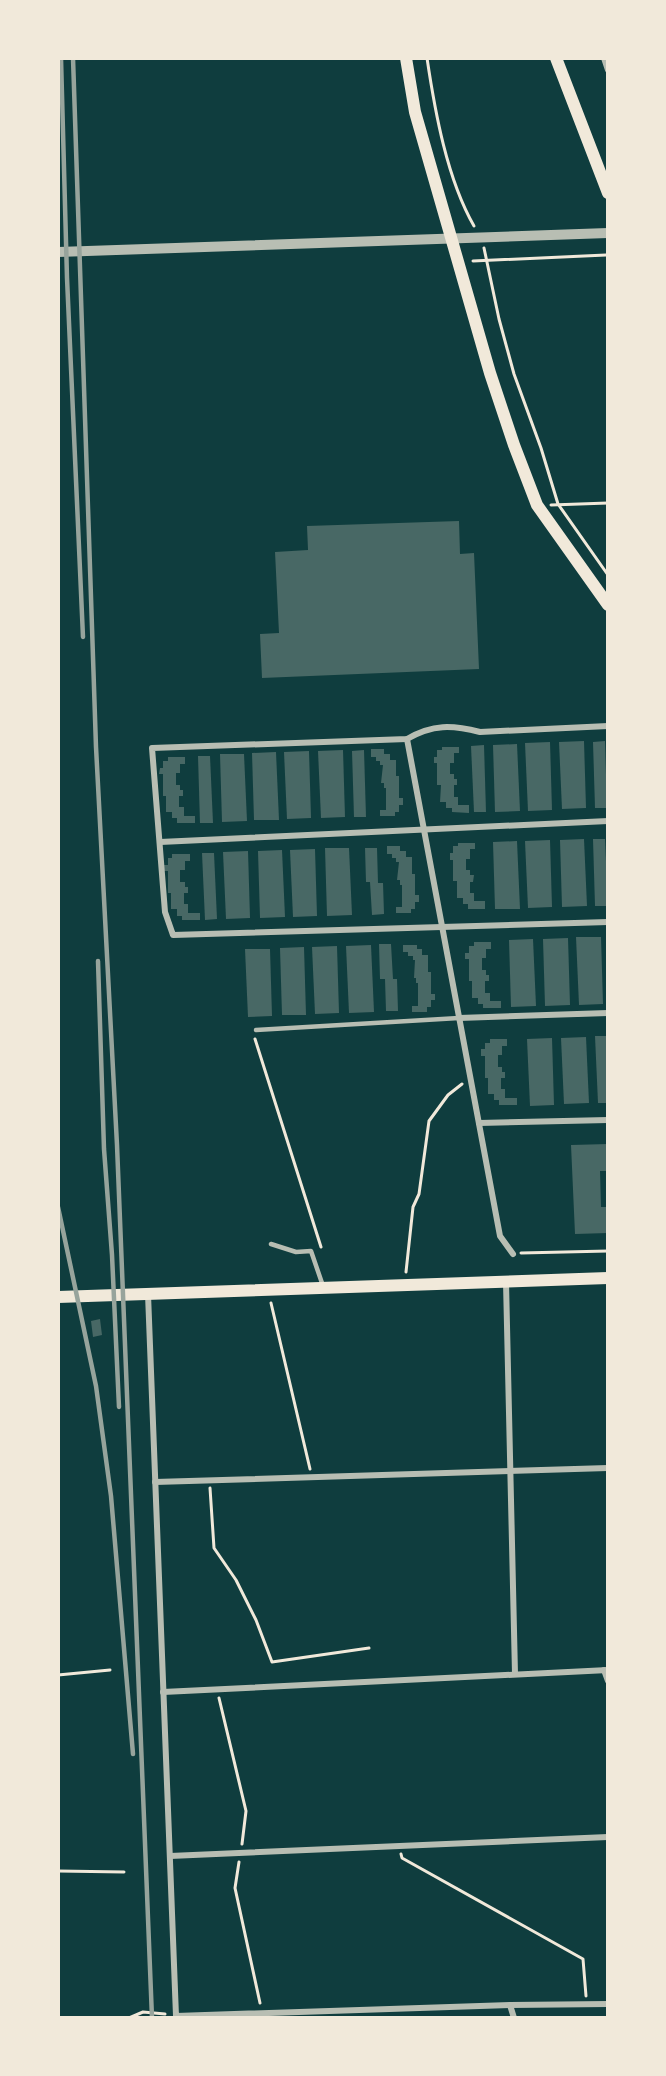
<svg xmlns="http://www.w3.org/2000/svg" width="666" height="2076" font-family="Roboto,sans-serif">
	<style>
		.building { fill: #486865 }
		.lines { fill: none; stroke-linecap: round; stroke-linejoin: round }
		.path { stroke: #f1e9da; stroke-width: 3 }
		.service { stroke: #b8beb3; stroke-width: 4.5 }
		.minor { stroke: #b8beb3; stroke-width: 6 }
		.tertiary { stroke: #b8beb3; stroke-width: 10 }
		.secondary { stroke: #f1e9da; stroke-width: 12 }
		.rail { stroke: #97a49c; stroke-width: 4.5 }
	</style>
	<rect width="100%" height="100%" fill="#0f3d3e"/>
	<g class="building">
		<path d="M459 521 460 554 474 553 479 669 262 678 260 634 279 633 275 552 308 550 307 526Z"/>
		<path d="M584 741 586 808 562 809 559 742Z"/>
		<path d="M605 741 607 808H595L593 742Z"/>
		<path d="M550 742 552 810 528 811 525 743Z"/>
		<path d="M517 744 520 811 495 812 493 745Z"/>
		<path d="M484 745 486 812H474L471 746Z"/>
		<path d="M442 747H459V753H454V763H450V774H454V779H457V785H454V797H458V805H469V813L452 812V808H446V802H440L441 785H437V763H434V757H437V750H442Z"/>
		<path d="M371 749H384V754H390V760H396V776H399V798H403V805H399V812H395V816H380V810H386V788H384V783H381L383 765H380V761H376V757H371Z"/>
		<path d="M343 750 345 817 321 818 318 751Z"/>
		<path d="M364 750 366 817H354L352 751Z"/>
		<path d="M309 751 311 818 287 819 284 752Z"/>
		<path d="M276 752 279 820H254L252 753Z"/>
		<path d="M220 754H244L247 821 222 822Z"/>
		<path d="M198 756H210L213 823H200Z"/>
		<path d="M168 757H185V764H180V773H176V785H180V790H183V796H179V807H184V816H195V823H177V818H172V812H166V796H163V774H159L160 768H163V761H168Z"/>
		<path d="M584 839 587 906 562 907 560 840Z"/>
		<path d="M593 839H605L608 906H595Z"/>
		<path d="M550 840 552 907 528 908 525 841Z"/>
		<path d="M517 841 520 909H495L493 842Z"/>
		<path d="M458 843H475V849H470V859H466V870H470V875H474L473 882H470V893H474V901H485V909H468V904H463V898H457V881H453V860H450V853H453V846H458Z"/>
		<path d="M387 846H400V851H406V857H412V874H415V895H419V902H415V909H411V913H396V907H402V885H400V880H397L399 862H396V858H392V854H387Z"/>
		<path d="M325 848H349L352 915 327 916Z"/>
		<path d="M365 848H377L378 883H383L384 914 372 915 370 882H366Z"/>
		<path d="M315 849 317 916 293 917 290 850Z"/>
		<path d="M282 850 285 917 260 918 258 851Z"/>
		<path d="M248 851 250 918 226 919 223 852Z"/>
		<path d="M202 853H214L217 919 205 920Z"/>
		<path d="M172 854H190V861H185V870H180V882H185V887H188V893H184V904H188V913H200V920H182V916H177V909H171V893H168V871H164V865H168V858H172Z"/>
		<path d="M576 937H601L603 1004 579 1005Z"/>
		<path d="M568 938 570 1005 545 1006 543 939Z"/>
		<path d="M533 939 536 1006 511 1007 509 940Z"/>
		<path d="M474 942H491V949H486V958H482V970H486V975H489V981H485V993H490V1001H501V1008H483V1004H478V998H472V981H469V959H465V953H469V946H474Z"/>
		<path d="M379 944H391L393 979H397L398 1011H386L385 979H380Z"/>
		<path d="M371 945 374 1012 349 1013 346 946Z"/>
		<path d="M403 945H417V949H422V955H428V972H431V994H435V1000H431V1007H427V1012H412V1006H418V983H416V978H414L415 960H413V956H408V952H403Z"/>
		<path d="M337 946 339 1013 315 1014 312 947Z"/>
		<path d="M304 947 306 1015H282L280 948Z"/>
		<path d="M245 949H270L272 1016 248 1017Z"/>
		<path d="M595 1036H608V1103H598Z"/>
		<path d="M586 1037 589 1103 564 1104 561 1038Z"/>
		<path d="M552 1038 554 1105 530 1106 527 1039Z"/>
		<path d="M490 1039H507V1046H502V1055H498V1067H502V1072H505V1078H501V1089H505V1098H517V1105H499V1100H494V1094H488V1078H485V1056H481V1049H485V1043H490Z"/>
		<path d="M608 1144V1171H600L601 1207H608V1233L575 1234 571 1145Z"/>
		<path d="M100 1319 102 1335 93 1337 91 1321Z"/>
	</g>
	<g class="lines">
		<g class="path">
			<path d="M427 58C435 112 447 179 474 226"/>
			<path d="M484 248 499 319 514 374 541 448 558 504 608 575"/>
			<path d="M473 261 606 255"/>
			<path d="M551 505 608 503"/>
			<path d="M255 1039 321 1247"/>
			<path d="M521 1253 608 1251"/>
			<path d="M406 1272 413 1207 419 1194 429 1121 448 1095 462 1084"/>
			<path d="M271 1303 310 1469"/>
			<path d="M210 1488 214 1548 236 1580 256 1620 272 1662 369 1648"/>
			<path d="M58 1675 110 1670"/>
			<path d="M219 1698 246 1811 242 1844"/>
			<path d="M401 1854 402 1858 583 1959 586 1996"/>
			<path d="M239 1862 235 1888 260 2003"/>
			<path d="M58 1871 124 1872"/>
			<path d="M129 2018 143 2012 165 2014"/>
		</g>
		<g class="service">
			<path d="M256 1030 459 1018"/>
			<path d="M271 1244 296 1252 311 1251 323 1286"/>
		</g>
		<g class="minor">
			<path d="M604 58 608 70"/>
			<path d="M608 726 480 732C452 725 433 724 407 739L152 748 165 912 173 935 608 922"/>
			<path d="M407 739 500 1236 513 1254"/>
			<path d="M160 842 608 821"/>
			<path d="M459 1018 608 1013"/>
			<path d="M479 1123 608 1120"/>
			<path d="M506 1282 515 1674"/>
			<path d="M148 1294 176 2016 510 2005 608 2004"/>
			<path d="M155 1482 608 1468"/>
			<path d="M604 1670 608 1681"/>
			<path d="M163 1692 608 1670"/>
			<path d="M170 1856 608 1837"/>
			<path d="M510 2005 514 2018"/>
		</g>
		<path class="tertiary" d="M58 252 608 233"/>
		<g class="secondary">
			<path d="M406 58 415 112 490 373 514 445 537 505 608 605"/>
			<path d="M556 58 608 193"/>
			<path d="M58 1297 608 1278"/>
		</g>
		<g class="rail">
			<path d="M61 58 67 278 83 637"/>
			<path d="M73 58 96 747 117 1145 152 2018"/>
			<path d="M98 961 104 1149 112 1255 119 1407"/>
			<path d="M58 1207 96 1386 111 1496 133 1754"/>
		</g>
	</g>
	<rect width="666" height="2076" fill="none" stroke="#f1e9da" stroke-width="120"/>
</svg>
